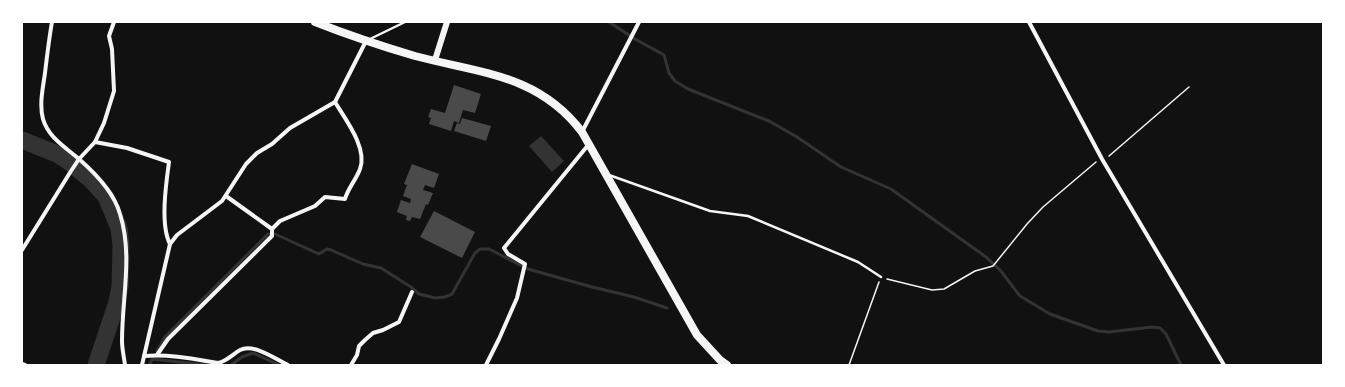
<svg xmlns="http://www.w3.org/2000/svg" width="1345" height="387" font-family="Figtree,sans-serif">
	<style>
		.water { fill: #333 }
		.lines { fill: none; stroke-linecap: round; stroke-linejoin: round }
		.stream { stroke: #333; stroke-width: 3 }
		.river { stroke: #333; stroke-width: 17 }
		.building { fill: #4a4a4a }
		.path { stroke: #f5f5f5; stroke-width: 1.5 }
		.service { stroke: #f5f5f5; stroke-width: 2.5 }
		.minor { stroke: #f5f5f5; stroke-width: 4 }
		.tertiary { stroke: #f5f5f5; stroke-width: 6 }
		.primary { stroke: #f5f5f5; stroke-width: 8 }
	</style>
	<rect width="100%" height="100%" fill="#111"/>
	<path class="water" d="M541 136 564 161 552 172 529 146Z"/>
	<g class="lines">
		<g class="stream">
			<path d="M609 22 635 39 664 55 669 73 675 81 688 89 769 121 797 137 841 167 891 189 986 257 1000 270 1020 296 1050 314 1098 331 1109 332 1152 327 1160 328 1166 334 1181 365"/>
			<path d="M157 351 165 337 268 234H275L319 254 327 249 331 250 363 264 381 268 411 287 419 294 435 298 445 297 452 294 475 253 480 249H489L528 269 592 287 634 297 667 308"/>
			<path d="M152 359 206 365"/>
			<path d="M149 365 153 358"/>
			<path d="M231 365 242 357 253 353 279 365"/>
		</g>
		<path class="river" d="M22 140 57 154 69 162 91 180 106 197 119 228 121 245 120 287 116 305 96 365"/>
	</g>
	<g class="building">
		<path d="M454 85 481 94 475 113 463 110 459 123 454 121 451 131 429 124 431 118 428 117 431 109 445 113Z"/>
		<path d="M462 118 491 126 486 141 454 131 457 123 460 124Z"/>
		<path d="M412 164 439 174 434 188 425 185 423 190 433 193 428 205 426 204 420 219 412 217 410 221 406 220 407 216 397 212 401 200 410 203 411 199 403 196 407 185 404 184Z"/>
		<path d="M434 211 475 232 462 258 420 237Z"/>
	</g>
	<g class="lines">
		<g class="path">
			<path d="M1109 156 1189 87"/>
			<path d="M887 279 932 290 944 289 975 271 993 266 1027 224 1043 207 1096 162"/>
			<path d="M849 365 879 282"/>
		</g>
		<g class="service">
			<path d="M370 39 405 22"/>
			<path d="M609 175 710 211 748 216 858 262 881 277"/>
		</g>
		<g class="minor">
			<path d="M52 22C49 39 47 56 45 73 43 88 39 104 43 119 48 137 65 147 79 159 95 173 114 192 120 214 133 255 122 298 122 341 122 349 124 357 125 365"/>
			<path d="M1029 22 1102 159 1224 365"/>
			<path d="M582 132 639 22"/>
			<path d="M95 142 127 148 169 162C166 184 160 225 170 244"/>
			<path d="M272 229 280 221 315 206 325 197 345 199C348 188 356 180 360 169 368 148 345 119 335 102"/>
			<path d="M22 250 71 171 79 159 95 142 104 123 114 91 112 49 109 36 114 22"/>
			<path d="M157 355 168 339 272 236V229L226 196"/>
			<path d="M144 356C169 354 194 359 218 363 227 361 233 354 240 350 254 343 275 359 288 365"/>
			<path d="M22 364 25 365"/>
			<path d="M142 365 170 244 177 235 222 201 246 164 257 153 272 144 290 128 335 102 366 41"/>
			<path d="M351 365 357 355 359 346 365 340 373 333 383 330 399 322 412 292"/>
			<path d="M486 365 499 339 517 298 525 264 508 254 504 248 589 144"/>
		</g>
		<path class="tertiary" d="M435 60 447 22"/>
		<path class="primary" d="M315 22C348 35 381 46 415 56 479 73 538 74 582 132L697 335 720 360 727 365"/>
	</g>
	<rect width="1345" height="387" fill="none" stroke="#ffffff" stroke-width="46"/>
</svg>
